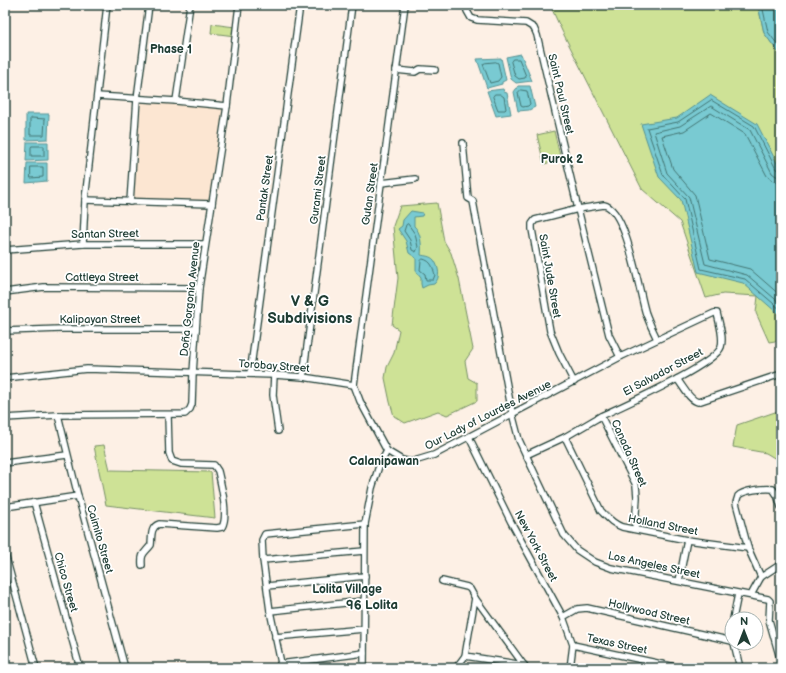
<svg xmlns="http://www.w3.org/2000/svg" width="786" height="673" font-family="'Balsamiq Sans',sans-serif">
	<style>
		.built { fill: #fce6d2 }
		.green { fill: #cee296; stroke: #769065 }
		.water { fill: #79cad2; stroke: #559293 }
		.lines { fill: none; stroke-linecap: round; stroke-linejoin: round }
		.shore { stroke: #437573; stroke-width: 1 }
		.street-casing { stroke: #1f3d34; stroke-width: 8 }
		.street { stroke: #fff; stroke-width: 5.5 }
		.labels { text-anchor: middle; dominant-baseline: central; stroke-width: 3.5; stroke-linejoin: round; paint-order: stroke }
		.street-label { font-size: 11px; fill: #1f3d34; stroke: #fff }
		.neighbourhood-label { font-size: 12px; font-weight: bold; fill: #1f3d34; stroke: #fff }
		.quarter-label { font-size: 13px; font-weight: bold; fill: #1f3d34; stroke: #fff }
		.district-label { font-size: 15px; font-weight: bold; fill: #1f3d34; stroke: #fff }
	</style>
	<rect width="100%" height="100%" fill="#fdf0e5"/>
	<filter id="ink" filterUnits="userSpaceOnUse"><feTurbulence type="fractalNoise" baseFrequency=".025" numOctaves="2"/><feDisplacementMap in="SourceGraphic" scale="8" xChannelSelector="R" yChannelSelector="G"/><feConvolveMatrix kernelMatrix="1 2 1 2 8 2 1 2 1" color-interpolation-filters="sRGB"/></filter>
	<g filter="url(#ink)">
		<path class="built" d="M141 101 225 109 210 202 133 198Z"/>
		<g class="green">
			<path d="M550 5H758L764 33 781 56V340L769 342 756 313 758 296 723 294 706 298 680 222 642 189 562 31Z"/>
			<path d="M212 24 235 27V36L211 33Z"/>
			<path d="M554 131 561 160 544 164 537 135Z"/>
			<path d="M437 203 444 241 451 253 459 279 473 349 465 361 468 378 477 383V401L447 415 438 411 405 423 394 416 390 402 385 378 387 367 394 353 399 330 392 325 398 278 393 226 400 206Z"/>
			<path d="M781 410V462L766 453 733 447 737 425Z"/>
			<path d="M104 445 110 470 211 472 215 518 106 505 94 446Z"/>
		</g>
		<g class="water">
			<path d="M758 5H781V56L764 33Z"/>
			<path d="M521 54 532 81 516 83 511 79 506 57Z"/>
			<path d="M501 58 506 80 502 82V84L487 88 477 59Z"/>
			<path d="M518 86H530L535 107 529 110 518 111 514 92Z"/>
			<path d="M503 89 504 92 507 93 511 114 496 116 487 91Z"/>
			<path d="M710 95 757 124 781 171V314L776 312 743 283 698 272 681 200 659 177 641 124 677 118Z"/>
			<path d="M26 114H49L48 139 26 140Z"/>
			<path d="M27 142H48V160L26 161Z"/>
			<path d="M27 163H47V181L26 183Z"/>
			<path d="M411 211 423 213 422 216 414 217V226C421 232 422 245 421 255 425 256 431 256 434 260 439 267 441 278 434 284L428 285 422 288 421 284V277L416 271V258L409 253 406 241 398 229 402 226 403 220Z"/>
		</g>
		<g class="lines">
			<g class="shore">
				<path d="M762 5 768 32 781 49"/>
				<path d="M513 59H519L526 76 525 78 519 79 515 76 511 62Z"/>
				<path d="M496 62 498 63 501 77 498 81 490 83 483 64 485 63Z"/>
				<path d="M521 90 527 91 530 104 528 106 523 107 521 106 518 93Z"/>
				<path d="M495 94H500L504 97 506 109 505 110H498L493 97Z"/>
				<path d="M32 118 45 119 44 135H30V120Z"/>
				<path d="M32 146H44V156H31V148Z"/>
				<path d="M31 167H43V177L31 178Z"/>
				<path d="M781 172 776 169 754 126 711 100 678 122 647 128 663 175 685 199 701 269 745 279 781 310"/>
				<path d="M781 177 776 176 772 173 750 130 711 106 680 126 654 132 667 173 689 197 705 264 747 275 781 304"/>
				<path d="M781 183 773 181 767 176 745 134 711 113 684 131 662 136 673 169 695 195 710 259 750 269 781 296"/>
				<path d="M408 224 415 234 418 247 416 252 412 250 410 240 404 231 406 225Z"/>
				<path d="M423 259C432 261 433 268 435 275L433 280H426L425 274 420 270 421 261Z"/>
			</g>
			<defs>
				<g id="street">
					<path d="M405 5 354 385 360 401 387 451 402 460 411 462 434 455 620 357 714 313H717C719 323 724 337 721 347 715 365 622 406 601 416"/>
					<path d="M468 5 467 11 471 18 477 20 526 23 534 28 537 35 578 209 609 335 620 357"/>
					<path d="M396 70 415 72 420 69 435 70"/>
					<path d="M97 96 176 101 227 106"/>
					<path d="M176 101 190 5"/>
					<path d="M463 143 468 198 473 201 512 413 519 440 526 455 564 535 577 550 595 562 611 568 768 599 770 601 769 620 781 662"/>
					<path d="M381 183 415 179"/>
					<path d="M85 200 212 204"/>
					<path d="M130 202 137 99 149 5"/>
					<path d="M83 244 85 200 107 5"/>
					<path d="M5 250 83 244H205"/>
					<path d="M5 292 44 287 199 288"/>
					<path d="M5 331 61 329H196"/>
					<path d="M250 374 300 5"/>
					<path d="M274 375 273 395 278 431"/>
					<path d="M303 377 352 5"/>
					<path d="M5 378 87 369 274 375 303 377 354 385"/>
					<path d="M677 379C683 386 689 400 698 402L781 374"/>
					<path d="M574 382 559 353 550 331 532 229V224L535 220 578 209 604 205C627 209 639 293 646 314 649 322 653 331 657 339"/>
					<path d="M58 415 78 496 125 668"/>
					<path d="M5 418 58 415 185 414 190 409 192 404 193 373 199 288 227 106 239 5"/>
					<path d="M469 437 511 522 563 617 573 645 570 668"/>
					<path d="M526 455 565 437"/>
					<path d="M5 463 67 455"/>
					<path d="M34 502 80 668"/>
					<path d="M5 507 78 496"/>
					<path d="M635 529 637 497 636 485 601 416 565 437 601 511C608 518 613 524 622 527L687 540 748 548"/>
					<path d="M5 554 36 668"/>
					<path d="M263 560 364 551"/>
					<path d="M142 565C141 553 144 554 151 545 152 537 150 527 159 524L217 528 222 527C229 516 221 484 218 471L214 465 181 464 172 461 169 453 168 415"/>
					<path d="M761 577 748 548 736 503C736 502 738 497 738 496 743 490 765 488 773 489L777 495 781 507"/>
					<path d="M442 581 467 587 470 589 475 598"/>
					<path d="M679 581 687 540"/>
					<path d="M267 586 365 576"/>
					<path d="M751 595 761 577 781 564"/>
					<path d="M270 611 364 601"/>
					<path d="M563 617 577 609 587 608 732 641"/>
					<path d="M733 619 738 594"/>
					<path d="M275 637 364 629"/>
					<path d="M734 643 740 668"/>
					<path d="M573 645 680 668"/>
					<path d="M465 656 524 665"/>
					<path d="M280 664 364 653"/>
					<path d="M282 668 270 611 263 560 262 540 265 534 365 524"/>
					<path d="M364 668 365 524 372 488 379 466 387 451"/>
					<path d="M456 668 465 656 475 598 526 668"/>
				</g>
			</defs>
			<use href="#street" class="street-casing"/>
			<use href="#street" class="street"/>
		</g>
	</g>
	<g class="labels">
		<g class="street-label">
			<text transform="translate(561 94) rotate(77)">Saint Paul Street</text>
			<text transform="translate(265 188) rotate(-82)">Pantak Street</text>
			<text transform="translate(318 190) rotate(-83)">Gurami Street</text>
			<text transform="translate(370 194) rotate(-82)">Gutan Street</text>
			<text transform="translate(105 234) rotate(-1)">Santan Street</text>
			<text transform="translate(550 276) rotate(80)">Saint Jude Street</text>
			<text x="102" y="277">Cattleya Street</text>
			<text transform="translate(190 299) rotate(-84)">Doña Gorgonia Avenue</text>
			<text x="100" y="319">Kalipayan Street</text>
			<text transform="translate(274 366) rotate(4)">Torobay Street</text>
			<text transform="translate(663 372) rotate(-28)">El Salvador Street</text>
			<text transform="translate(488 415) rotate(-27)">Our Lady of Lourdes Avenue</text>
			<text transform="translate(629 453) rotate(66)">Canada Street</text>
			<text transform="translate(663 525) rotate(11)">Holland Street</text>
			<text transform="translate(100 539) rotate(74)">Caimito Street</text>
			<text transform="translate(536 546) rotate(62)">New York Street</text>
			<text transform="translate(654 565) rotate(12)">Los Angeles Street</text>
			<text transform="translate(66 582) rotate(74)">Chico Street</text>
			<text transform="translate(649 612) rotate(13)">Hollywood Street</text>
			<text transform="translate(617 644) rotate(12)">Texas Street</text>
		</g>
		<g class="neighbourhood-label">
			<text x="171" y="49">Phase 1</text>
			<text x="562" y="159">Purok 2</text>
			<text x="384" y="461">Calanipawan</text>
			<text x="347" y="589">Lolita Village</text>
		</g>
		<g class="quarter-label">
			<text x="372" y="605">96 Lolita</text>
		</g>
		<g class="district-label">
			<text x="310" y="301">V &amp; G<tspan x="310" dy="17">Subdivisions</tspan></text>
		</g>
	</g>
	<rect width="786" height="673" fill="none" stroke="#fff" stroke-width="20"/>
	<rect x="10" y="10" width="766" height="653" fill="none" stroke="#1f3d34" stroke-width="1.5" filter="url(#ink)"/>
	<g transform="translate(744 631)"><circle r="19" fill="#ffffff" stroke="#a5b1ae"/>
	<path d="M0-3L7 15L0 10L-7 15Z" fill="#1f3d34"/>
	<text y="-6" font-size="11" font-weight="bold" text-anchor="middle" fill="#1f3d34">N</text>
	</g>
</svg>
